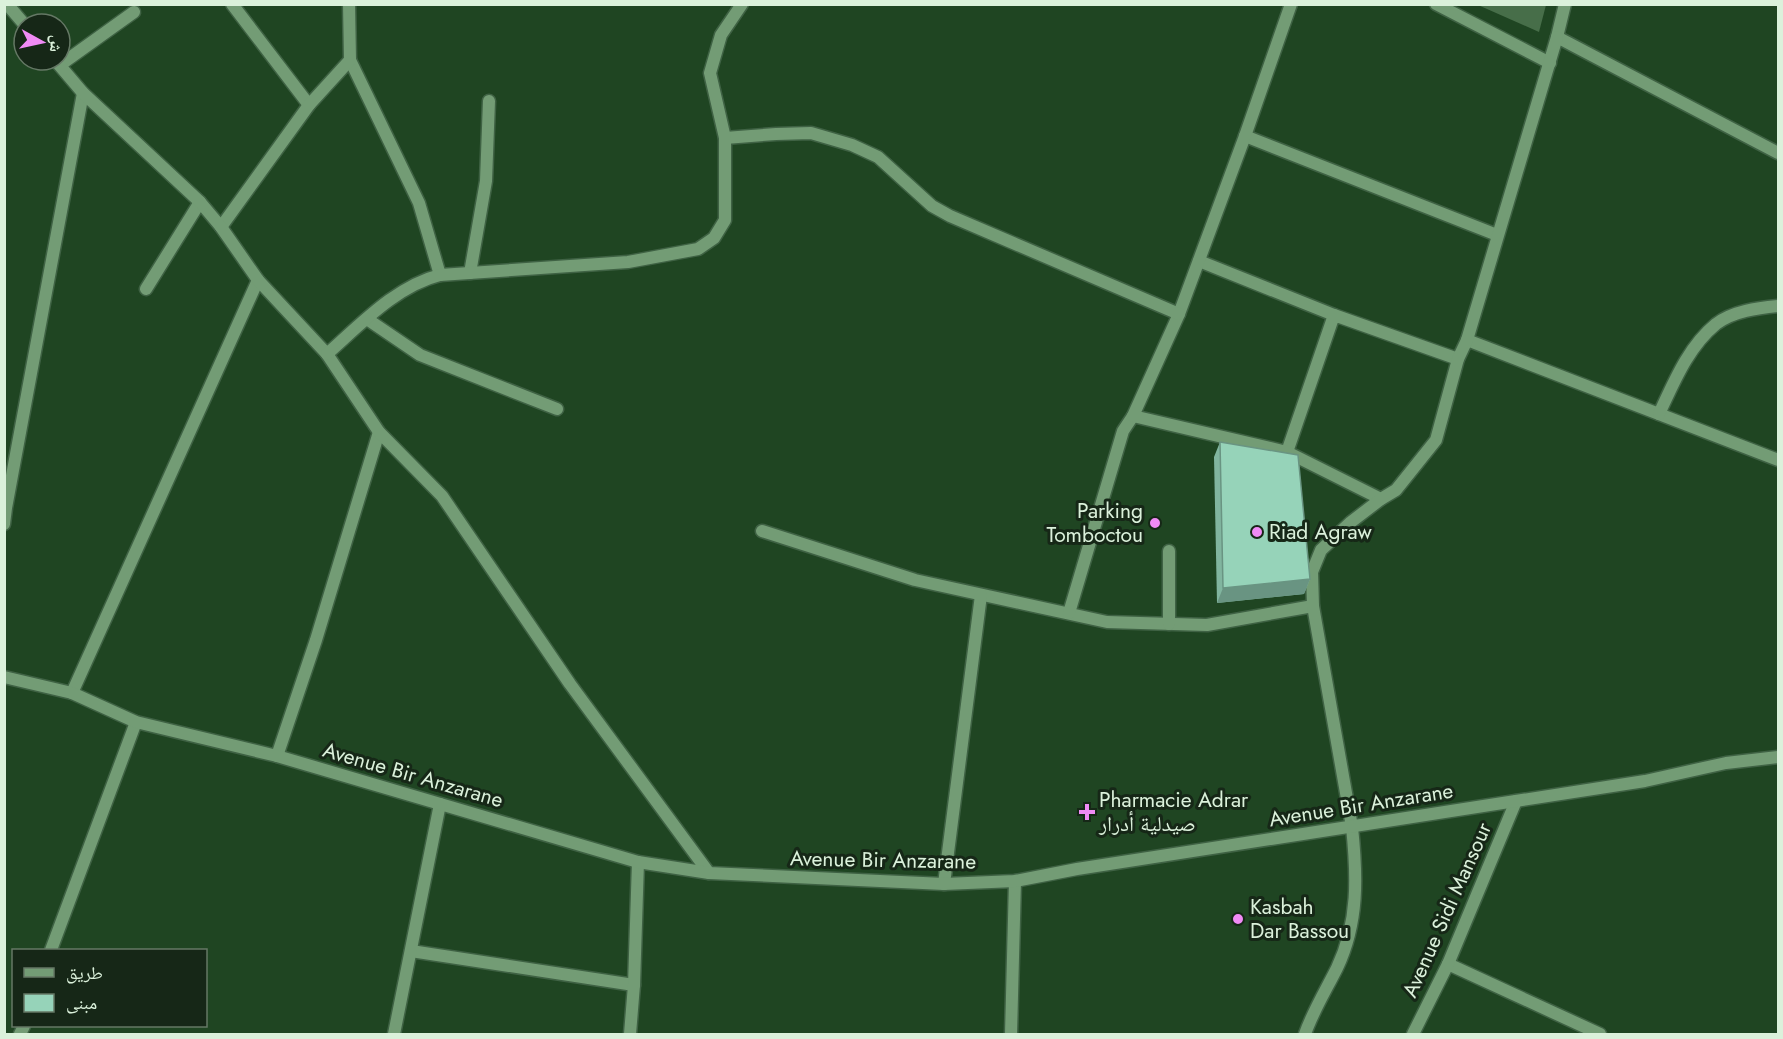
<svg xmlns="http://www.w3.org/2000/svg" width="1783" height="1039" font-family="Jost,'Noto Naskh Arabic',sans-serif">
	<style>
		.green { fill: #476e49 }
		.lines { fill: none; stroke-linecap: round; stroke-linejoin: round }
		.service-casing { stroke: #3f6244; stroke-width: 15 }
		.minor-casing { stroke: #3f6244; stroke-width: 15 }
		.tertiary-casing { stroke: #3f6244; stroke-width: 15 }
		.service { stroke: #739c75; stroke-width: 12 }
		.minor { stroke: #739c75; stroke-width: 12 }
		.tertiary { stroke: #739c75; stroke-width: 12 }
		.wall { fill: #81b59f }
		.shaded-wall { fill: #699482 }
		.building { fill: #96d3b9; stroke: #699482; stroke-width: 1.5 }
		.poi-dot { fill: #f08bf5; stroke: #162717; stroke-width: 2 }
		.labels { text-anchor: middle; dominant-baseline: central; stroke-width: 6; stroke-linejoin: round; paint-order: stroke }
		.poi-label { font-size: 21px; fill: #dbf1db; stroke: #162717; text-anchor: start }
		.street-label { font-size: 21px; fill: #dbf1db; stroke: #162717 }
	</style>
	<rect width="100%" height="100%" fill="#1f4522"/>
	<path class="green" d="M1478 5H1546L1539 32Z"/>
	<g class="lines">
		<defs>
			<g id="service">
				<path d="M232 4 309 105"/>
				<path d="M350 60 419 203 440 275"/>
				<path d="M60 65 134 12"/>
				<path d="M1245 136 1497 235"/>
				<path d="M221 227 309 105 350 60 349 4"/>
				<path d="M1199 261 1334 315"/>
				<path d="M470 273 486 181 489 101"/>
				<path d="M146 289 200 202"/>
				<path d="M367 319 420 355 557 409"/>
				<path d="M1467 340 1778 460"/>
				<path d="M1659 414C1674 382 1688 347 1716 324 1733 311 1758 308 1778 306"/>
				<path d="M1287 452 1334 315 1458 359"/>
				<path d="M4 524 6 508 83 93"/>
				<path d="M762 531 915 580 1107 622 1207 625 1313 606"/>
				<path d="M1169 551V624"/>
				<path d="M1069 613 1123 431 1133 416"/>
				<path d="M72 693 258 280"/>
				<path d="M277 756 316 640 379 432"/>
				<path d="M944 884 981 595"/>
				<path d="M51 950 136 722"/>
				<path d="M411 951 634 985"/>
				<path d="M1448 964 1600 1034"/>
				<path d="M20 1034 24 1026"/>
				<path d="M630 1034 634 985 638 862"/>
				<path d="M1011 1034 1015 881"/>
				<path d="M1305 1034C1313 1011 1326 990 1337 968 1359 922 1357 875 1352 827"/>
			</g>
			<g id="minor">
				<path d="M7 4 24 24"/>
				<path d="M1291 4 1245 136 1179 314 1133 416 1287 452 1381 499"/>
				<path d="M1436 4 1550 63"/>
				<path d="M1565 4 1557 37 1778 153"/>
				<path d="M55 60 83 93 200 202 221 227 258 280 327 354 379 432 442 496 570 684 709 873"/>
				<path d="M725 138 776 134 811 133 852 145 878 157 932 206 950 216 1179 314"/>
				<path d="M327 354C360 325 396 286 440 275L628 262 698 249 714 238 725 220V138L710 73 721 35 742 4"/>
				<path d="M1352 827 1313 606 1312 572 1321 550 1351 522 1381 499 1396 490 1436 440 1458 359 1467 340 1557 37"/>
				<path d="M394 1034 440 804"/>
				<path d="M1413 1034 1448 964 1516 801"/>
			</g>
			<path id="tertiary" d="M4 677 72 693 136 722 277 756 638 862 709 873 944 884 1015 881 1077 869 1645 781 1726 763 1778 757"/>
		</defs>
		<use href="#service" class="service-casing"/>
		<use href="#minor" class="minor-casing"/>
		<use href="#tertiary" class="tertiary-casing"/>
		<use href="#service" class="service"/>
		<use href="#minor" class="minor"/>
		<use href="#tertiary" class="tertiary"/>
	</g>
	<path class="wall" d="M1220 442 1310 579 1304 594 1217 603 1214 457Z"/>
	<path class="shaded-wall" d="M1310 579 1304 594 1217 603 1223 588Z"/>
	<path class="building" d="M1220 442 1298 455 1310 579 1223 588Z"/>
	<g class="poi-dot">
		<circle cx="1155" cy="523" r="6"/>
		<circle cx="1257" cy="532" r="6"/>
		<path d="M1084 803h6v6h6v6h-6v6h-6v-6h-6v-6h6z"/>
		<circle cx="1238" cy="919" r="6"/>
	</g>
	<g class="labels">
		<g class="poi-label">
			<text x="1143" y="511" text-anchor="end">Parking<tspan x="1143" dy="24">Tomboctou</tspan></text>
			<text x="1269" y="532">Riad Agraw</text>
			<text x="1099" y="800">Pharmacie Adrar<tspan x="1099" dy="24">صيدلية أدرار</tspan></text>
			<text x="1250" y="907">Kasbah<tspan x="1250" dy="24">Dar Bassou</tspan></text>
		</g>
		<g class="street-label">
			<text transform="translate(413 775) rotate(16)">Avenue Bir Anzarane</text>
			<text transform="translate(1361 805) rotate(-9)">Avenue Bir Anzarane</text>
			<text transform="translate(883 860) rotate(1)">Avenue Bir Anzarane</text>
			<text transform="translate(1447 910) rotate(-66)">Avenue Sidi Mansour</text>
		</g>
	</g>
	<rect width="1783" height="1039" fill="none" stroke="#dbf1db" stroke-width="12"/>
	<rect x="12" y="949" width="195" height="78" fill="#162717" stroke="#657865" stroke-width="1.5"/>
	<rect x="24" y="968" width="30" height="9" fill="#739c75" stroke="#657865" stroke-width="1.5"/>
	<text x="66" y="979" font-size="18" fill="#dbf1db">طريق</text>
	<rect x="24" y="994" width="30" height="18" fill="#96d3b9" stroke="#657865" stroke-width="1.5"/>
	<text x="66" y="1009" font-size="18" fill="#dbf1db">مبنى</text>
	<g transform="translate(42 42) rotate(98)"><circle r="28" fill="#162717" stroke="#657865" stroke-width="1.5"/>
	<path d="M0-4.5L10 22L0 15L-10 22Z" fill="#f08bf5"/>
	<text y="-9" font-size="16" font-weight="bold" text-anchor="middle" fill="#dbf1db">ش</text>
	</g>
</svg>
